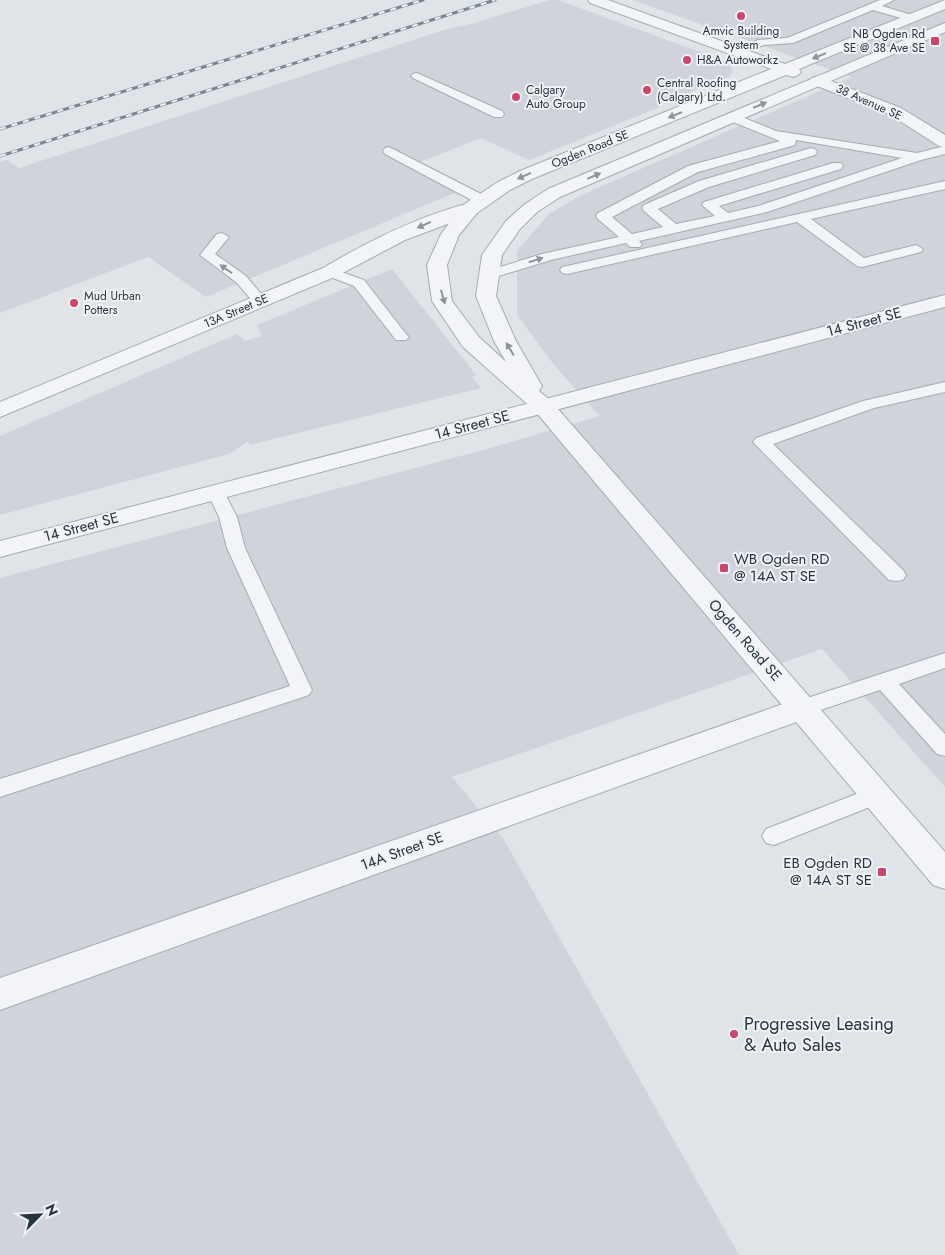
<svg xmlns="http://www.w3.org/2000/svg" width="945" height="1255" font-family="Jost,sans-serif">
	<style>
		.built { fill: #ced4da }
		.lines { fill: none; stroke-linecap: round; stroke-linejoin: round }
		.service-casing { stroke: #a4acb3; stroke-width: 2 }
		.minor-casing { stroke: #a4acb3; stroke-width: 2 }
		.tertiary-casing { stroke: #a4acb3; stroke-width: 2 }
		.service { fill: #f2f4f7; fill-rule: evenodd }
		.minor { fill: #f2f4f7; fill-rule: evenodd }
		.tertiary { fill: #f2f4f7; fill-rule: evenodd }
		.rail-casing { stroke: #798692; stroke-width: 3 }
		.rail { stroke: #eff3f6; stroke-width: 2; stroke-dasharray: 6; stroke-linecap: butt }
		.oneway { fill: #8d949c }
		.poi-dot { fill: #cd456a; stroke: #eff3f6; stroke-width: 2 }
		.labels { text-anchor: middle; dominant-baseline: central; stroke-width: 4; stroke-linejoin: round; paint-order: stroke }
		.far-poi-label { font-size: 12px; fill: #283440; stroke: #eff3f6; text-anchor: start }
		.far-street-label { font-size: 12px; fill: #283440; stroke: #eff3f6 }
		.street-label { font-size: 15px; fill: #283440; stroke: #eff3f6 }
		.poi-label { font-size: 15px; fill: #283440; stroke: #eff3f6; text-anchor: start }
		.near-poi-label { font-size: 18px; fill: #283440; stroke: #eff3f6; text-anchor: start }
	</style>
	<rect width="100%" height="100%" fill="#dfe4e9"/>
	<g class="built">
		<path d="M549 0H558L724 61 731 66 733 71 729 77 658 105 660 107 529 160 481 138 420 162 469 187 206 297 148 257 0 313V162L7 160 19 168 450 28 468 25Z"/>
		<path d="M632 0H945V787L822 649 452 777 504 840 739 1255H0V578L483 450 600 416 554 365 517 315V251L549 214 579 196 852 77Z"/>
		<path d="M392 269 476 375 472 377 481 388 249 445 248 441 229 454 0 515V436L237 334 247 342V340L262 336 257 325Z"/>
	</g>
	<g class="lines">
		<defs>
			<g id="service">
				<path d="M880 0H894L882 6 915 16 916 18 911 21 873 10 793 43 764 45 737 55 732 52 758 40 787 38Z"/>
				<path d="M417 73 502 111 504 114 502 117H494L413 78 411 76 413 74Z"/>
				<path d="M732 113 776 131 917 153 945 146V154L921 160 767 212 639 241 642 244 640 247H630L626 243 551 260 489 279 484 278 482 275 484 272 542 254 619 237 598 219 596 216 598 213 688 166 780 141 728 120 726 117 728 114ZM796 140 902 158 758 206 728 213 719 206 841 169 843 166 841 163H833L704 202 702 205 715 216 676 224 658 209 709 187 815 155 817 152 815 149 811 148 699 181 644 205 642 208 644 211 663 227 632 234 612 217 698 172 795 145Z"/>
				<path d="M389 147 487 197 489 200 482 204 477 203 385 154 383 151 385 148Z"/>
				<path d="M945 181V189L811 219 864 258 916 245 923 249 921 252 862 267 857 266 797 222 567 274 562 273 560 270 562 267 567 266Z"/>
				<path d="M222 233 229 237 215 254 246 276 267 301 265 304H255L236 282 200 255 217 234Z"/>
				<path d="M330 268 364 280 406 334 409 337 406 340H396L354 286 325 275 323 272 325 269Z"/>
				<path d="M945 382V392L874 408 773 444 903 570 906 575 903 580 896 581 889 580 753 442 756 438 863 401Z"/>
				<path d="M216 486 222 488 237 517 245 548 312 690 309 695 0 797V779L290 686 227 548 219 517 207 492 210 488Z"/>
				<path d="M945 653V668L899 684 945 734V756L937 754 880 690 803 716 795 714 792 708 795 702Z"/>
				<path d="M877 786 885 789 888 795 885 801 774 845 766 843 762 836 766 829Z"/>
			</g>
			<g id="minor">
				<path d="M818 76 901 108 945 135V147L939 146 889 114 812 84 810 81 812 78Z"/>
				<path d="M470 203 477 205 479 209 477 213 405 240 337 276 0 417V402L323 268C369 241 418 216 470 203Z"/>
				<path d="M945 295V307L0 557V541Z"/>
				<path d="M803 697 813 700 818 708 813 716 0 1010V978Z"/>
			</g>
			<path id="tertiary" d="M588 0H608L785 64 945 0V9L799 69 801 72 798 75 793 77 786 75 532 179 510 190 477 213 459 235 447 265 452 301 479 337 506 362 494 341 476 296 482 255 506 221 525 204 548 189 945 23V32L560 197 537 212 520 229 502 255 496 296 516 341 542 386 539 391 551 401 945 852V889L933 885 535 411 463 347 432 301 427 265 441 234 463 205 498 182 520 171 771 69 590 3Z"/>
		</defs>
		<use href="#service" class="service-casing"/>
		<use href="#minor" class="minor-casing"/>
		<use href="#tertiary" class="tertiary-casing"/>
		<use href="#service" class="service"/>
		<use href="#minor" class="minor"/>
		<use href="#tertiary" class="tertiary"/>
		<defs>
			<g id="rail">
				<path d="M0 129 423 0"/>
				<path d="M0 156 495 0"/>
			</g>
		</defs>
		<use href="#rail" class="rail-casing"/>
		<use href="#rail" class="rail"/>
	</g>
	<defs><path id="oneway-solid" d="M-6-.8H1V-3.2L6.5 0L1 3.2V.8H-6Z" transform="scale(1.25)"/></defs>
	<g class="oneway">
		<use href="#oneway-solid" transform="translate(819 56) rotate(158)"/>
		<use href="#oneway-solid" transform="translate(760 105) rotate(-23)"/>
		<use href="#oneway-solid" transform="translate(675 115) rotate(158)"/>
		<use href="#oneway-solid" transform="translate(524 176) rotate(156)"/>
		<use href="#oneway-solid" transform="translate(594 176) rotate(-23)"/>
		<use href="#oneway-solid" transform="translate(424 225) rotate(156)"/>
		<use href="#oneway-solid" transform="translate(536 260) rotate(-17)"/>
		<use href="#oneway-solid" transform="translate(226 269) rotate(-145)"/>
		<use href="#oneway-solid" transform="translate(443 297) rotate(74)"/>
		<use href="#oneway-solid" transform="translate(510 349) rotate(-121)"/>
	</g>
	<g class="poi-dot">
		<circle cx="741" cy="16" r="5"/>
		<rect x="930" y="36" width="10" height="10" rx="2.5"/>
		<circle cx="687" cy="60" r="5"/>
		<circle cx="647" cy="90" r="5"/>
		<circle cx="516" cy="97" r="5"/>
		<circle cx="74" cy="303" r="5"/>
		<rect x="719" y="563" width="10" height="10" rx="2.5"/>
		<rect x="877" y="867" width="10" height="10" rx="2.5"/>
		<circle cx="734" cy="1034" r="5"/>
	</g>
	<g class="labels">
		<g class="far-poi-label">
			<text x="741" y="31" text-anchor="middle">Amvic Building<tspan x="741" dy="14">System</tspan></text>
			<text x="925" y="34" text-anchor="end">NB Ogden Rd<tspan x="925" dy="14">SE @ 38 Ave SE</tspan></text>
			<text x="697" y="60">H&amp;A Autoworkz</text>
			<text x="657" y="83">Central Roofing<tspan x="657" dy="14">(Calgary) Ltd.</tspan></text>
			<text x="526" y="90">Calgary<tspan x="526" dy="14">Auto Group</tspan></text>
			<text x="84" y="296">Mud Urban<tspan x="84" dy="14">Potters</tspan></text>
		</g>
		<g class="far-street-label">
			<text transform="translate(869 102) rotate(24)">38 Avenue SE</text>
			<text transform="translate(590 149) rotate(-22)">Ogden Road SE</text>
			<text transform="translate(236 311) rotate(-23)">13A Street SE</text>
		</g>
		<g class="street-label">
			<text transform="translate(864 322) rotate(-15)">14 Street SE</text>
			<text transform="translate(472 425) rotate(-15)">14 Street SE</text>
			<text transform="translate(81 527) rotate(-15)">14 Street SE</text>
			<text transform="translate(745 640) rotate(49)">Ogden Road SE</text>
			<text transform="translate(402 851) rotate(-20)">14A Street SE</text>
		</g>
		<g class="poi-label">
			<text x="734" y="559">WB Ogden RD<tspan x="734" dy="17">@ 14A ST SE</tspan></text>
			<text x="872" y="863" text-anchor="end">EB Ogden RD<tspan x="872" dy="17">@ 14A ST SE</tspan></text>
		</g>
		<g class="near-poi-label">
			<text x="744" y="1024">Progressive Leasing<tspan x="744" dy="21">&amp; Auto Sales</tspan></text>
		</g>
	</g>
	<g transform="translate(40 1215) rotate(66)" stroke="#eff3f6" stroke-width="4" paint-order="stroke">
	<path d="M0-4L9 19L0 12L-9 19Z" fill="#283440"/>
	<text y="-8" font-size="14" font-weight="bold" text-anchor="middle" fill="#283440">N</text>
	</g>
</svg>
